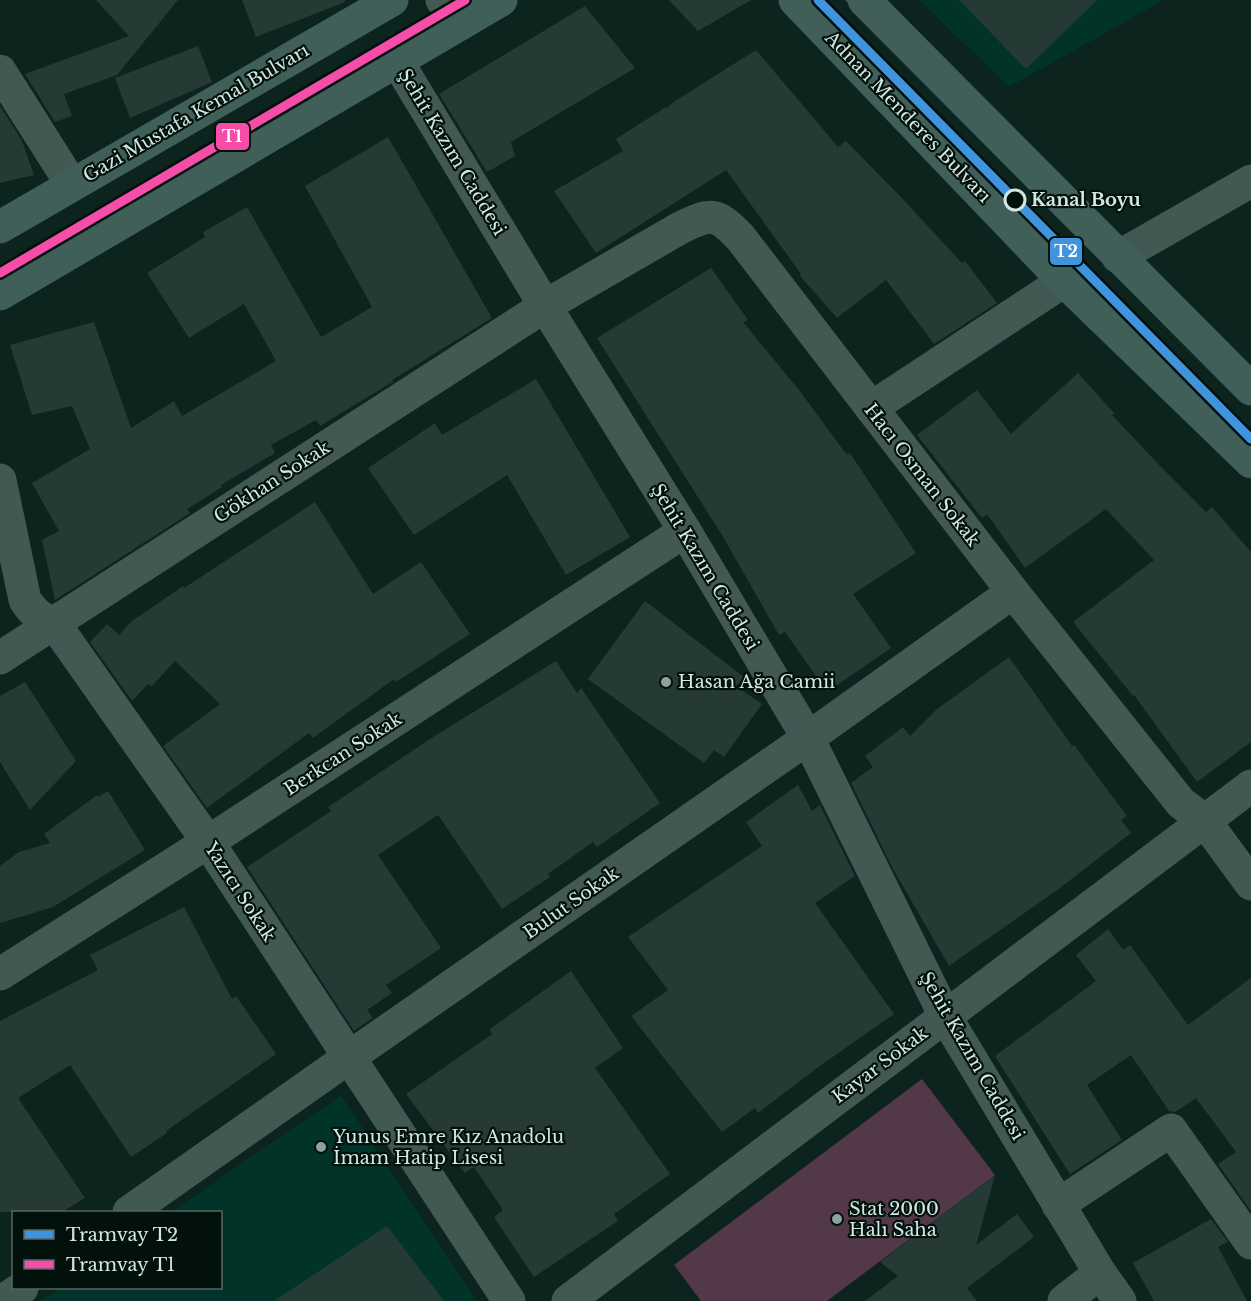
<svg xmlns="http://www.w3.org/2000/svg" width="1251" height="1301" font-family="'Libre Baskerville',serif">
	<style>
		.built { fill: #023328 }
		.green { fill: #523848 }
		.building { fill: #263a35 }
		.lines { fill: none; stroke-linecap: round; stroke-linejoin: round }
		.minor { stroke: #425853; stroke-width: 33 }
		.major { stroke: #405f58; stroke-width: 33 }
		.tram { stroke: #485a56; stroke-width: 1.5 }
		.tram-1-casing { stroke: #03110d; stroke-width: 14 }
		.tram-2-casing { stroke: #03110d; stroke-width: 14 }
		.tram-1 { stroke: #4094de; stroke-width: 9 }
		.tram-2 { stroke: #f54da8; stroke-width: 9 }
		.stop-dot { fill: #03110d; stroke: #d3e7e1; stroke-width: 3 }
		.poi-dot { fill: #8da29d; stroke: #03110d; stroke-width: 2 }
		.labels { text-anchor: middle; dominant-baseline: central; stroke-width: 4.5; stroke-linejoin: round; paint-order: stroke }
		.street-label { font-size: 18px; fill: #d3e7e1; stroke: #03110d }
		.stop-label { font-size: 18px; font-weight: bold; fill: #d3e7e1; stroke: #03110d; text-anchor: start }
		.poi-label { font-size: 18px; fill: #d3e7e1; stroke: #03110d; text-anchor: start }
		.line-badge { stroke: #03110d; stroke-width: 2 }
		.badge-label { font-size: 16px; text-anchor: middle; font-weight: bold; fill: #fff }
	</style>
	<rect width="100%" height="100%" fill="#0c231e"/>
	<g class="built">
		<path d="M919 0H1164L1009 87Z"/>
		<path d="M341 1095 477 1301H40L60 1288H220V1212H171Z"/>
	</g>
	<path class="green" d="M922 1079 995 1175 827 1301H701L674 1265Z"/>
	<g class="building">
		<path d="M96 0H178L117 75 64 94 72 116 55 122 25 74 129 36Z"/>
		<path d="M242 0H345V2L256 37Z"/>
		<path d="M669 0H751L698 31Z"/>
		<path d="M959 0H1097L1026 69Z"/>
		<path d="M585 6 635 68 511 142 515 156 487 172 439 94Z"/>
		<path d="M198 46 212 82 130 118 115 78Z"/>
		<path d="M756 50 838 147 846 141 898 194 962 263 965 261 997 303 934 344 886 280 837 318 800 276 801 274 726 170 596 253 554 191 623 151 616 139 666 107 667 108 675 101Z"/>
		<path d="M0 106 22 141 34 175 0 183Z"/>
		<path d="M388 137 492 318 392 380 394 382 389 384 320 426 316 420 271 445 275 453 221 485 222 487 187 509 190 513 55 600 42 540 59 531 32 483 90 449 72 406 32 415 10 345 94 322 131 428 174 401 182 416 276 361 244 304 189 338 147 273 205 237 203 232 247 207 321 337 372 307 305 186Z"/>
		<path d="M711 268 748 320 743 322 799 390 847 455 850 453 916 553 853 594 891 648 827 692 785 632 779 635 722 535 597 338Z"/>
		<path d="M1078 373 1114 413 1112 415 1163 469 1206 512 1212 507 1251 552V742L1197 782 1134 695 1133 696 1073 622 1154 560 1106 509 1025 568 987 514 982 518 917 435 977 390 1011 434Z"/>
		<path d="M536 379 630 537 566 575 507 475 414 535 368 468 435 423 442 435Z"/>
		<path d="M315 502 373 594 421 562 470 634 396 682 394 679 313 738 309 733 207 808 163 746 220 704 175 661 152 686 148 684 132 701 90 642 107 624 119 635 132 621 183 586 184 588Z"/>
		<path d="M645 601 744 677 736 686 762 704 724 757 714 750 704 763 588 679Z"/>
		<path d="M1009 657 1072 746 1074 745 1127 816 1121 820 1131 833 1060 888 949 966 893 869 851 783 873 767 865 756 903 727 910 736 937 709Z"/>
		<path d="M556 661 577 693 581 688 660 803 597 847 593 842 548 874 550 877 502 909 438 815 378 855 441 948 386 985 392 993 367 1010 373 1018 354 1031 247 867 331 811 328 807 433 737Z"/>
		<path d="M25 682 76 761 30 810 0 762V696Z"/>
		<path d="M798 785 812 811 820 805 855 876 815 903 894 1014 817 1068 758 1113 755 1108 722 1132 631 1016 668 990 628 937 762 846 746 822Z"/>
		<path d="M108 791 145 850 53 907 0 923V866L19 852 50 843 44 834 97 795 98 797Z"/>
		<path d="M184 907 232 999 236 996 276 1054 166 1131 167 1133 131 1157 70 1065 18 1098 85 1198 62 1212H0V1021L98 970 90 955Z"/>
		<path d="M1108 929 1123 950 1130 945 1188 1025 1251 978V1211L1218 1164 1236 1152 1196 1098 1175 1112 1169 1111 1131 1055 1087 1085 1122 1140 1070 1174 995 1056 1096 981 1076 955Z"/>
		<path d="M571 971 623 1048 595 1068 670 1174 614 1214 618 1221 534 1277 494 1217 503 1210 474 1167 465 1173 406 1094 492 1034 490 1029Z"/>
		<path d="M995 1175 976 1245 1017 1214 1034 1237 967 1288 977 1301H865L898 1276 880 1262Z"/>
		<path d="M1211 1219 1228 1242 1218 1247 1247 1301H1154L1133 1263Z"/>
		<path d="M387 1226 444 1301H274Z"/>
	</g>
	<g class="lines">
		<g class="minor">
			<path d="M442 0 462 23"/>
			<path d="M397 61 545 306 685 531 808 738 945 1016 1100 1273 1120 1301"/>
			<path d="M0 71 72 185"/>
			<path d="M1118 257 1251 181"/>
			<path d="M871 408 1064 281"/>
			<path d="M0 480 25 600C33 612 40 619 54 623L208 842 509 1301"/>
			<path d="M0 658 545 306 680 228C711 213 716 212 740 237L1013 592 1181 803 1204 820 1251 884"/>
			<path d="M0 974 208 842 685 531"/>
			<path d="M1058 1205 1171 1130 1251 1243"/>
			<path d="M129 1212 348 1058 808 738 1013 592"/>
			<path d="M3 1301 22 1288"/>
			<path d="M568 1301 1251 786"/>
			<path d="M1064 1301 1100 1273"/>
		</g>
		<g class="major">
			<path d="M795 0 1064 281 1251 462"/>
			<path d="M864 0 1251 389"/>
			<path d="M0 227 392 0"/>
			<path d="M0 294 501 0"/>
		</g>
		<path class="tram" d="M846 0 889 42"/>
		<defs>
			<path id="tram-1" d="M818 0 1251 439"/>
			<path id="tram-2" d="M0 273 465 0"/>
		</defs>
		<use href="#tram-1" class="tram-1-casing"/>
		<use href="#tram-2" class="tram-2-casing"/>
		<use href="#tram-1" class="tram-1"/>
		<use href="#tram-2" class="tram-2"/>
	</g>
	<circle class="stop-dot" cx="1015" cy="200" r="10"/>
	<g class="poi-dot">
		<circle cx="666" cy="682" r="6"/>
		<circle cx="321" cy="1147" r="6"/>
		<circle cx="837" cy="1219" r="6"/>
	</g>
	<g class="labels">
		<g class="street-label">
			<text transform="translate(196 113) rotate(-30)">Gazi Mustafa Kemal Bulvarı</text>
			<text transform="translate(908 117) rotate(46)">Adnan Menderes Bulvarı</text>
			<text transform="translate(452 152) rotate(59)">Şehit Kazım Caddesi</text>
			<text transform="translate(922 475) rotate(52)">Hacı Osman Sokak</text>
			<text transform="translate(272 482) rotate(-33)">Gökhan Sokak</text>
			<text transform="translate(705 567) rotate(59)">Şehit Kazım Caddesi</text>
			<text transform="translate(343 754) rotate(-33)">Berkcan Sokak</text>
			<text transform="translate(240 892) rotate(57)">Yazıcı Sokak</text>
			<text transform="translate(571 903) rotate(-35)">Bulut Sokak</text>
			<text transform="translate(972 1056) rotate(60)">Şehit Kazım Caddesi</text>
			<text transform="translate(880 1065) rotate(-37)">Kayar Sokak</text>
		</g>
		<g class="stop-label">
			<text x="1031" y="200">Kanal Boyu</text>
		</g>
		<g class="poi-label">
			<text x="678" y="682">Hasan Ağa Camii</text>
			<text x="333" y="1137">Yunus Emre Kız Anadolu<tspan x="333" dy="21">İmam Hatip Lisesi</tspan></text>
			<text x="849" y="1209">Stat 2000<tspan x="849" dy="21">Halı Saha</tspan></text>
		</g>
	</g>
	<g class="line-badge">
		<rect x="215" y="122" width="35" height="29" rx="6" fill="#f54da8"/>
		<rect x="1049" y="237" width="34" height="29" rx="6" fill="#4094de"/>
	</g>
	<g class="badge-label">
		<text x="232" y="142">T1</text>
		<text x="1066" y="257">T2</text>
	</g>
	<rect x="12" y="1211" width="210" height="78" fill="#03110d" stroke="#566762" stroke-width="1.5"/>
	<rect x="24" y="1230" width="30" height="9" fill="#4094de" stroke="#566762" stroke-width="1.5"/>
	<text x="66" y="1241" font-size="18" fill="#d3e7e1">Tramvay T2</text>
	<rect x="24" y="1260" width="30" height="9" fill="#f54da8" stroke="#566762" stroke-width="1.5"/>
	<text x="66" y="1271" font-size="18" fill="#d3e7e1">Tramvay T1</text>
</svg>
